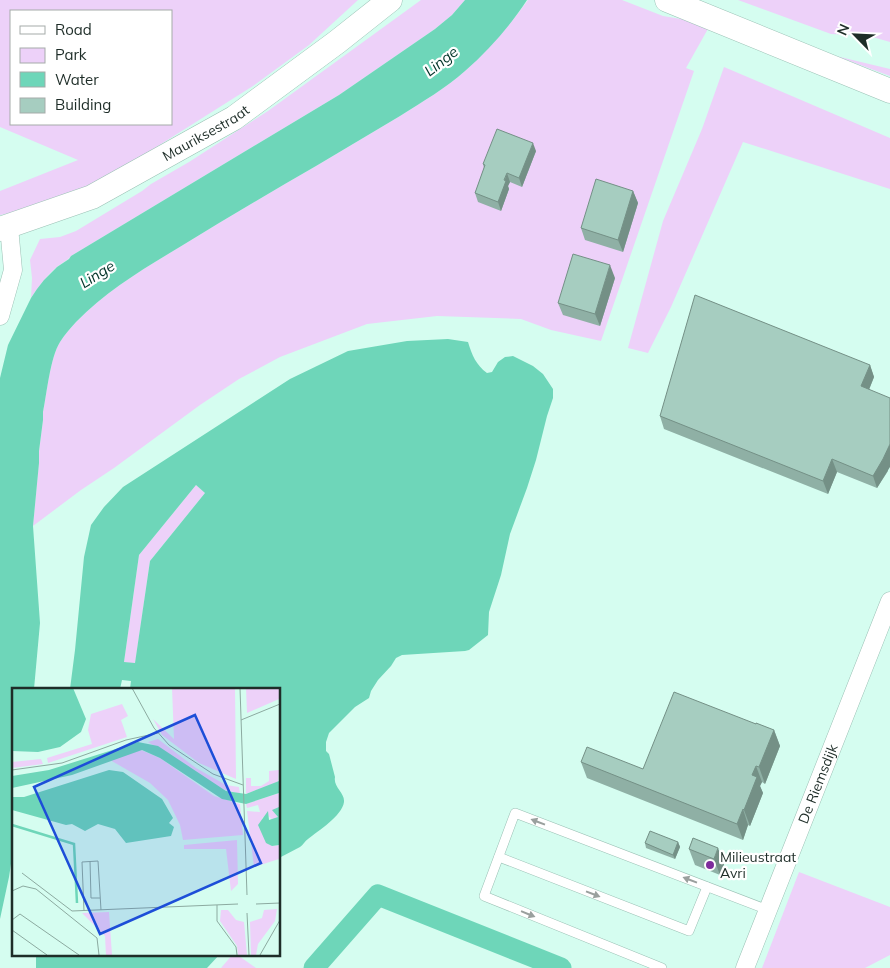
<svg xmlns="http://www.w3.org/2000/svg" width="890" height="968" font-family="Mulish,sans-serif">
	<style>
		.green { fill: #edd1f9; fill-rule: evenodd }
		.water { fill: #6ed6b9; fill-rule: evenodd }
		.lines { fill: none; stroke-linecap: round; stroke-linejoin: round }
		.canal { stroke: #6ed6b9; stroke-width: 21 }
		.lane-casing { stroke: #9bc1b5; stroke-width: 10 }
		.street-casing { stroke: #9bc1b5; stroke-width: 19 }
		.secondary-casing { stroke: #9bc1b5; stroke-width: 25 }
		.lane { stroke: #fff; stroke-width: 9 }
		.street { stroke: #fff; stroke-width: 18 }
		.secondary { stroke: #fff; stroke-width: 24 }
		.wall { fill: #8fb0a5 }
		.shaded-wall { fill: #749086 }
		.building { fill: #a6cdc0; stroke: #749086 }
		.oneway { fill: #9aa09e }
		.poi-dot { fill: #7e2c9c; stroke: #fff; stroke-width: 2 }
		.labels { text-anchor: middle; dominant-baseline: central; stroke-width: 4.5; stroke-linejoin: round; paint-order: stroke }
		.street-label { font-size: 14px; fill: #1e2d28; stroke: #fff }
		.poi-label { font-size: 14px; fill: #1e2d28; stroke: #fff; text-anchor: start }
		.water-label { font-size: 15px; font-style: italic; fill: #013328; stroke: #fff }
		.inset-river { fill: none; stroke: #6ed6b9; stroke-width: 2.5 }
		.inset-road { fill: none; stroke: #8caaa0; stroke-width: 1 }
		.view { fill: #1d4ed8; fill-opacity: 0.15; stroke: #1d4ed8; stroke-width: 2.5 }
		.inset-edge { fill: none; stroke: #1e2d28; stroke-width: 2.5 }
	</style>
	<rect width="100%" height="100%" fill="#d5fdf0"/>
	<g class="green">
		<path d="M0 0H358L309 45 253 86 131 163 92 185 26 210 0 215V191L78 160 0 127ZM11 11H171V124H11Z"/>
		<path d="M421 0H465L452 15 435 29 339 95 71 256C67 261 62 263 58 266 47 275 38 287 31 298L32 278 30 260 40 239 60 237 76 231 142 191 151 184 189 162 268 111Z"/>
		<path d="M528 0H622L663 16 687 20 709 27 686 68 694 71 601 341 551 330 521 319 437 316 367 324 280 357 239 379 200 405 114 468 81 490 33 526 39 463V451L43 420V412C47 393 50 358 60 342 64 335 70 329 76 322 107 290 145 268 183 245 227 218 271 192 316 166 344 149 372 133 400 116 422 102 446 88 465 71 489 50 510 25 528 0Z"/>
		<path d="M738 0H890V42L869 36 831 34Z"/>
		<path d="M836 56 890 69V76Z"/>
		<path d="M724 67 890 138V189L743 142 671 307 648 353 628 348 663 221 702 129Z"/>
		<path d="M196 485 205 493 150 561 135 664 124 662 139 555Z"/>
		<path d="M799 872 890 907V955L865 968H762Z"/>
		<path d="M233 954H236L256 968H221Z"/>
	</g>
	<g class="water">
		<path d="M465 0H527C510 26 489 50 465 71 446 88 422 102 400 116 372 133 344 149 316 166 271 192 227 218 183 245 145 268 107 290 76 322 70 329 64 335 60 342 50 358 47 393 43 412V420L39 451V463L33 526 40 623 34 689H14V844L9 877 0 919V378L8 345 31 298 37 289 44 280 57 267 69 259 71 256 339 95 435 29 452 15Z"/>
		<path d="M448 339 468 342C472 355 476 365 487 373L492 372 498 362 505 357 513 356 533 366 543 374 553 389V398L547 416 536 460 527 488 510 534 501 575 489 612 488 635 469 650 465 651 402 655 396 658 391 666 378 680 371 691 369 698 355 707 329 733 326 742V751L329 754 335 777C333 787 345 793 344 802 342 816 318 831 308 839 305 841 303 845 300 847 293 851 286 854 279 858V689H130L131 681 122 680 120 689H70L75 650 84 557 91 525 104 507 123 487 290 379 348 351 407 341ZM196 485 205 493 150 561 135 663 124 662 139 555Z"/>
		<path d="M36 954H220L207 968H36Z"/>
	</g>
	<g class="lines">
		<path class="canal" d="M314 968 378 895 561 968"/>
		<defs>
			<g id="lane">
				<path d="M499 857 689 931 707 887"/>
				<path d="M662 968 484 896 515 813 768 910"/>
			</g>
			<g id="street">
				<path d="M0 316 13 270 9 227"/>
				<path id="s1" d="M745 968 890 601"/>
			</g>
			<g id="secondary">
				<path d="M667 0 890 91"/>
				<path id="s2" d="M0 229 92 197 234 118 337 42 390 0"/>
			</g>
		</defs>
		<use href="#lane" class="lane-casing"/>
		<use href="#street" class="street-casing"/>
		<use href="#secondary" class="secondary-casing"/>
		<use href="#lane" class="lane"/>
		<use href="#street" class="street"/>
		<use href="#secondary" class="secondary"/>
	</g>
	<g class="wall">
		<path d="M536 151 522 187 510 182 508 186 509 189 501 211 478 202 475 193 484 168 483 164Z"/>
		<path d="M633 191 638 203 623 252 585 240 581 228Z"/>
		<path d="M615 278 600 326 563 315 558 303Z"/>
		<path d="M870 365 874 377 869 390 888 471 877 488 837 472 828 494 664 429 660 416Z"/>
		<path d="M774 730 780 746 765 784 762 782 760 786 763 793 750 826 748 825 743 840 587 778 581 762 643 769Z"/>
		<path d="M693 838 724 864 720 875 695 865 689 849Z"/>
		<path d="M678 842 680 847 675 859 646 848 645 843Z"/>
	</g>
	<g class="shaded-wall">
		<path d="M533 143 536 151 522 187 519 178Z"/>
		<path d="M507 173 510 182 508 186 509 189 501 211 498 202Z"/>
		<path d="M633 191 638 203 623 252 618 240Z"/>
		<path d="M610 265 615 278 600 326 595 314Z"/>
		<path d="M870 365 874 377 865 399 861 386Z"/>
		<path d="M890 444V467L877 488 873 476Z"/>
		<path d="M832 459 837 472 828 494 823 481Z"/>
		<path d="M774 730 780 746 765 784 759 767Z"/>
		<path d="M756 766 762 782 760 786 763 793 750 826 744 810 752 775Z"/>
		<path d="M743 809 748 825 743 840 737 824Z"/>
		<path d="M678 842 680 847 675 859 673 855Z"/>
		<path d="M718 848 724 864 720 875 714 859Z"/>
	</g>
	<g class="building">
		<path d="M497 129 533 143 519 178 507 173 504 180 506 181 498 202 475 193 485 165 483 164Z"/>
		<path d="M596 179 633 191 618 240 581 228Z"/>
		<path d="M573 254 610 265 595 314 558 303Z"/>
		<path d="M695 295 870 365 861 386 890 398V444L883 459 873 476 832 459 823 481 660 416Z"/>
		<path d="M674 692 756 724V723L774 730 759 767 756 766 752 775 757 777 744 810 743 809 737 824 581 762 587 747 643 769Z"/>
		<path d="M650 831 678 842 673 855 645 843Z"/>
		<path d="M693 838 718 848 714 859 689 849Z"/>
	</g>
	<defs><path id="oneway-solid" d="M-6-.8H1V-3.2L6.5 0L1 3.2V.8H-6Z" transform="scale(1.25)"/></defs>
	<g class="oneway">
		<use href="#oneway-solid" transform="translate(538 822) rotate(-159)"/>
		<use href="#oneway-solid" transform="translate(690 880) rotate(-159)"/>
		<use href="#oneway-solid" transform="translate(593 894) rotate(21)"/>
		<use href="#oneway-solid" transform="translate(528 914) rotate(22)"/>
	</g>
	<circle class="poi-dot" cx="710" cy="865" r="5"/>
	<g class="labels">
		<g class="street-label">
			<text stroke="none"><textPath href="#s2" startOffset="228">Mauriksestraat</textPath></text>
			<text stroke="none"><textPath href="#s1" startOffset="198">De Riemsdijk</textPath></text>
		</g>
		<g class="poi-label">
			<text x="720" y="857">Milieustraat<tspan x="720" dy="16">Avri</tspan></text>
		</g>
		<g class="water-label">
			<text transform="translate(441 61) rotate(-38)">Linge</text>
			<text transform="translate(97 274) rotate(-32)">Linge</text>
		</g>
	</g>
	<g transform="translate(12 688)">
		<rect width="268" height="268" fill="#d5fdf0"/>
		<path d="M160 0H223L224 91 187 75 150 47 141 31 162 51ZM234 0H267V11L235 25ZM110 16 116 28 109 32 115 49 36 75 35 70 80 56 76 42 79 26ZM146 51 184 80 214 97 227 99 228 106 210 101 136 54ZM129 62 148 70 202 108 228 116 231 147 171 152 168 137 156 112 138 95 98 72ZM29 71 31 76 0 80V74ZM267 82 266 94 234 106V90H239V98H249L257 93V83ZM267 105V119L261 122 266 129 261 132 255 127 250 130 260 158 267 157V171L242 179 235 123 248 124 246 117 235 120 234 116ZM225 152 226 196 219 203 214 161H172V157ZM265 221 263 233 246 256 244 267H239L238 234 250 230 252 222ZM209 222H216L224 232 232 234 235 267H226L225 258 208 233ZM97 224 100 267H94L93 248 70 225Z" fill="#edd1f9"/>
		<path d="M0 0H61L74 31 69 44 48 59 26 64 0 63ZM126 54 146 58 214 103 234 106 267 93V105L234 116 210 111 148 70 130 62 60 87 0 100V88L37 82ZM97 82 111 84 150 111 161 130 157 135 162 139 159 148 114 155 103 141 86 136 73 143 60 136 54 137 0 122V109H12ZM267 119V157L260 158 254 155 246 137 256 123 257 132 266 129 260 122Z" fill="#6ed6b9"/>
		<path class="inset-river" d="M0 137 62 156 65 215"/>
		<path class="inset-road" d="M120 0 142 40 157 57 201 86 231 97M228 0 235 207M229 32 268 16M0 82 50 75 114 52 146 45M78 173 79 210H88M10 185 60 223 226 216M0 203 11 198 24 201 85 250 87 267M244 216 268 215M205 217V233L224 259 225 267M72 223 70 174 86 173 89 222M235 225 237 267M0 232 8 226 67 267M0 242 35 267M248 267 268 232"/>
		<path class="view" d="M183 27 249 175 88 246 22 99Z"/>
		<rect width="268" height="268" class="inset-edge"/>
	</g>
	<rect x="10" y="10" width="162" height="115" fill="#ffffff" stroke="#a5aba9"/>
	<rect x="20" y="26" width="25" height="8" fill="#ffffff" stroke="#a5aba9"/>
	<text x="55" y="35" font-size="15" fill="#1e2d28">Road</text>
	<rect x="20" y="48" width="25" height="15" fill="#edd1f9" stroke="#a5aba9"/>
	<text x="55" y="60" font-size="15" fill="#1e2d28">Park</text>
	<rect x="20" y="72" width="25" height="15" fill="#6ed6b9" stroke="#a5aba9"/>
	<text x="55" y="85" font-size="15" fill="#1e2d28">Water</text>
	<rect x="20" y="98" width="25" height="15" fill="#a6cdc0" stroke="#a5aba9"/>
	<text x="55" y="110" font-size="15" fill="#1e2d28">Building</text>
	<g transform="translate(855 35) rotate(294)" stroke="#ffffff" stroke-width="4" paint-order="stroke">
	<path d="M0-4L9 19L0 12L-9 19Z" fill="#1e2d28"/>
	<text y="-8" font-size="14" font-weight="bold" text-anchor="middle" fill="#1e2d28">N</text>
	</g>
</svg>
